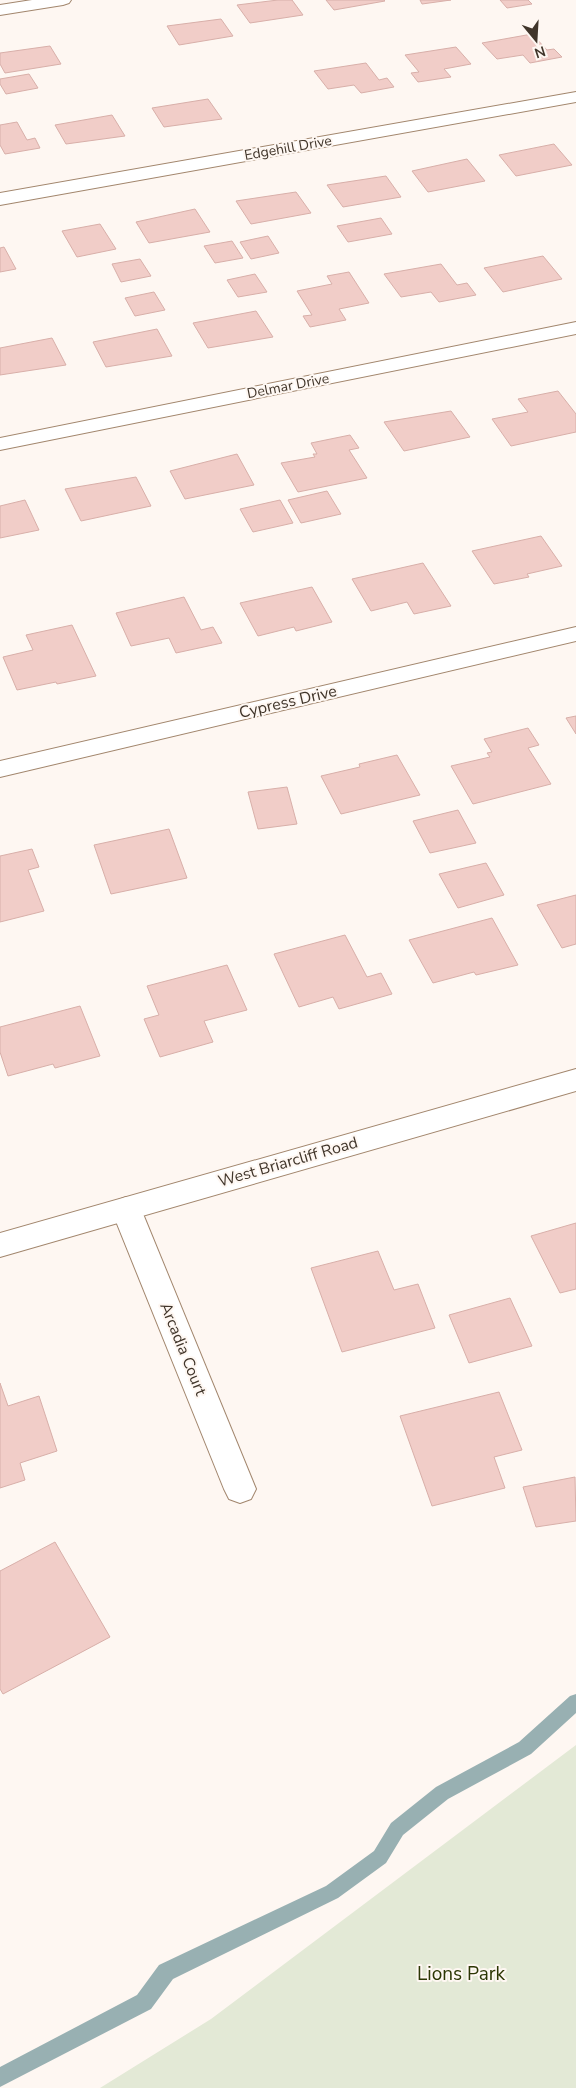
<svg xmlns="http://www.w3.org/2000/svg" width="576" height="2088" font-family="'Nunito Sans',sans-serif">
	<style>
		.green { fill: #e3e9d6 }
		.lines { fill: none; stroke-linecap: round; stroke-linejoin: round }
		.stream { fill: #98b0b2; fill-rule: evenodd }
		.building { fill: #f1cdc8; stroke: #d8afa9 }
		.street-casing { stroke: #a2866d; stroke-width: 2 }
		.secondary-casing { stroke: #a2866d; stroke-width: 2 }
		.street { fill: #fff; fill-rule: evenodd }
		.secondary { fill: #fff; fill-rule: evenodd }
		.labels { text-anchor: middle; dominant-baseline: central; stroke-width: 4; stroke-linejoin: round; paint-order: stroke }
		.far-street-label { font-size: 14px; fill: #40352a; stroke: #fef7f2 }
		.street-label { font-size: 16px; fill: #40352a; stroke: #fef7f2 }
		.near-park-label { font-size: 19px; fill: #2c3603; stroke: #fef7f2 }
	</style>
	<rect width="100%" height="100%" fill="#fef7f2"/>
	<path class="green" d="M576 1745V2088H100L211 2019Z"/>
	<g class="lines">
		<path class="stream" d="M576 1694V1713L531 1754 448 1799 403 1835 386 1863 338 1898 173 1979 151 2009 0 2087V2067L137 1995 159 1965 326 1886 374 1851 391 1823 436 1787 519 1742 570 1696Z"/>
	</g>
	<g class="building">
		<path d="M278 0H292L303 15 250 23 237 5Z"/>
		<path d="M326 0H384L385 1 334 10Z"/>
		<path d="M420 0H451L422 4Z"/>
		<path d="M500 0H528L532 4 507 8Z"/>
		<path d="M221 19 233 36 179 45 167 26Z"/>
		<path d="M532 34 547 50 554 49 562 57 530 63 523 55 497 59 482 43Z"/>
		<path d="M50 46 61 64 5 73 0 64V53Z"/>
		<path d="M456 47 471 64 444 69 451 77 418 82 411 73 419 72 405 55Z"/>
		<path d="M366 63 379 80 387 78 394 87 361 93 354 85 328 89 314 71Z"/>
		<path d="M29 74 38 88 6 94 0 84V79Z"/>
		<path d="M208 99 222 119 164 127 152 108Z"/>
		<path d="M112 115 125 136 66 144 55 125Z"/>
		<path d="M17 122 27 140 35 138 40 148 5 154 0 145V125Z"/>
		<path d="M554 144 572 165 516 176 499 155Z"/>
		<path d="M467 159 485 181 428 192 412 171Z"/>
		<path d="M386 176 401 197 343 207 327 185Z"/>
		<path d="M296 192 311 213 251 224 236 201Z"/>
		<path d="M195 209 210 232 149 243 136 222Z"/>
		<path d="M381 218 392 234 348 242 337 226Z"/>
		<path d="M100 224 116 249 77 257 62 231Z"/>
		<path d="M268 236 279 253 251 259 240 242Z"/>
		<path d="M232 241 243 258 215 263 204 246Z"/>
		<path d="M4 247 16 269 0 272V248Z"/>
		<path d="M543 256 562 279 503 292 484 268Z"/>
		<path d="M140 259 151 276 121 282 112 264Z"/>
		<path d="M441 264 457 285 467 283 476 295 439 302 431 292 401 297 384 274Z"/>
		<path d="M349 272 369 303 339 309 346 320 310 327 303 316 312 315 297 291 332 284 327 276Z"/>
		<path d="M255 274 267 292 238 297 227 280Z"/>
		<path d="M154 292 165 310 135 316 125 298Z"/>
		<path d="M256 311 273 337 208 348 193 323Z"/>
		<path d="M157 329 172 356 106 367 93 342Z"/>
		<path d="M52 338 66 365 0 375V348Z"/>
		<path d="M558 391 576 414V432L511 446 492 419 528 412 518 399Z"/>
		<path d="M451 411 470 437 404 451 384 422Z"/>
		<path d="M350 435 359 448 349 450 367 478 298 492 281 463 315 457 313 454H317L311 443Z"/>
		<path d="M237 454 254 485 185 499 170 471Z"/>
		<path d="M136 477 151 506 81 521 65 489Z"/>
		<path d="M327 491 341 514 301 523 288 500Z"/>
		<path d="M25 500 39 530 0 538V506Z"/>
		<path d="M280 500 293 523 253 532 240 509Z"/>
		<path d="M541 536 562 566 527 574 529 577 494 584 472 551Z"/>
		<path d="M423 563 451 606 414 614 407 602 371 611 352 579Z"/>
		<path d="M312 587 332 622 296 631 294 627 258 636 240 603Z"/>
		<path d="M184 597 201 630 213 627 222 643 176 653 169 638 131 646 116 613Z"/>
		<path d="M72 625 96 676 57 684 56 682 17 690 3 657 33 650 26 635Z"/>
		<path d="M576 716V734L566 718Z"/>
		<path d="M528 728 539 745 528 748 551 784 473 804 451 766 490 757 487 753 492 752 484 739Z"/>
		<path d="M397 755 420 795 341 814 321 776 360 767 359 764Z"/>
		<path d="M287 787 297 824 258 829 248 792Z"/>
		<path d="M458 810 476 843 430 853 413 821Z"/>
		<path d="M169 829 187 878 111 894 94 845Z"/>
		<path d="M32 849 39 867 28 870 44 911 0 922V856Z"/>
		<path d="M486 863 504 895 458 908 439 874Z"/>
		<path d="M576 895V944L562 948 537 905Z"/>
		<path d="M492 918 518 965 476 975 474 972 433 983 409 940Z"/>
		<path d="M345 935 367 977 381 973 392 994 339 1009 333 997 299 1007 274 954Z"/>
		<path d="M227 965 247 1010 204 1021 213 1042 160 1057 144 1019 159 1015 147 986Z"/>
		<path d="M80 1006 100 1056 55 1068 53 1064 8 1076 0 1052V1027Z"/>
		<path d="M576 1223V1289L560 1293 531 1236Z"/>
		<path d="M378 1251 394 1290 418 1284 435 1328 342 1352 311 1268Z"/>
		<path d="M510 1298 532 1346 469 1363 449 1315Z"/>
		<path d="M0 1383 8 1406 39 1396 57 1451 20 1463 25 1480 0 1488Z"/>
		<path d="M499 1392 522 1450 494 1457 505 1488 432 1506 400 1416Z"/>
		<path d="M575 1477 576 1521 536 1527 523 1487Z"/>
		<path d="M55 1542 110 1637 3 1694 0 1689V1571Z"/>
	</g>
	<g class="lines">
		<defs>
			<g id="street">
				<path d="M32 0H71L69 3 63 5 0 15V5Z"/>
				<path d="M576 92V102L0 205V193Z"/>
				<path d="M576 322V334L0 450V438Z"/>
				<path d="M576 627V641L0 777V761Z"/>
				<path d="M126 1197 136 1201 141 1209 256 1489 251 1499 240 1503 229 1499 224 1489 111 1209 116 1201Z"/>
			</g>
			<path id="secondary" d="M576 1069V1091L0 1257V1233Z"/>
		</defs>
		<use href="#street" class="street-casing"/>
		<use href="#secondary" class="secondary-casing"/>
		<use href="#street" class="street"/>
		<use href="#secondary" class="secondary"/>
	</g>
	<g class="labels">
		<g class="far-street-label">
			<text transform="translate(288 148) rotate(-10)">Edgehill Drive</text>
			<text transform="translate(288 386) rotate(-11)">Delmar Drive</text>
		</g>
		<g class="street-label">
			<text transform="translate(288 702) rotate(-13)">Cypress Drive</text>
			<text transform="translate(288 1162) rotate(-16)">West Briarcliff Road</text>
			<text transform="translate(183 1349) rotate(68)">Arcadia Court</text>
		</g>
		<g class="near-park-label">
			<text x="461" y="1974">Lions Park</text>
		</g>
	</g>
	<g transform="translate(536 40) rotate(162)" stroke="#fef7f2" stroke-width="4" paint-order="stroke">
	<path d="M0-4L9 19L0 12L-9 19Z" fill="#40352a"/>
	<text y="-8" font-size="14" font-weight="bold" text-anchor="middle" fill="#40352a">N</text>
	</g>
</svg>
